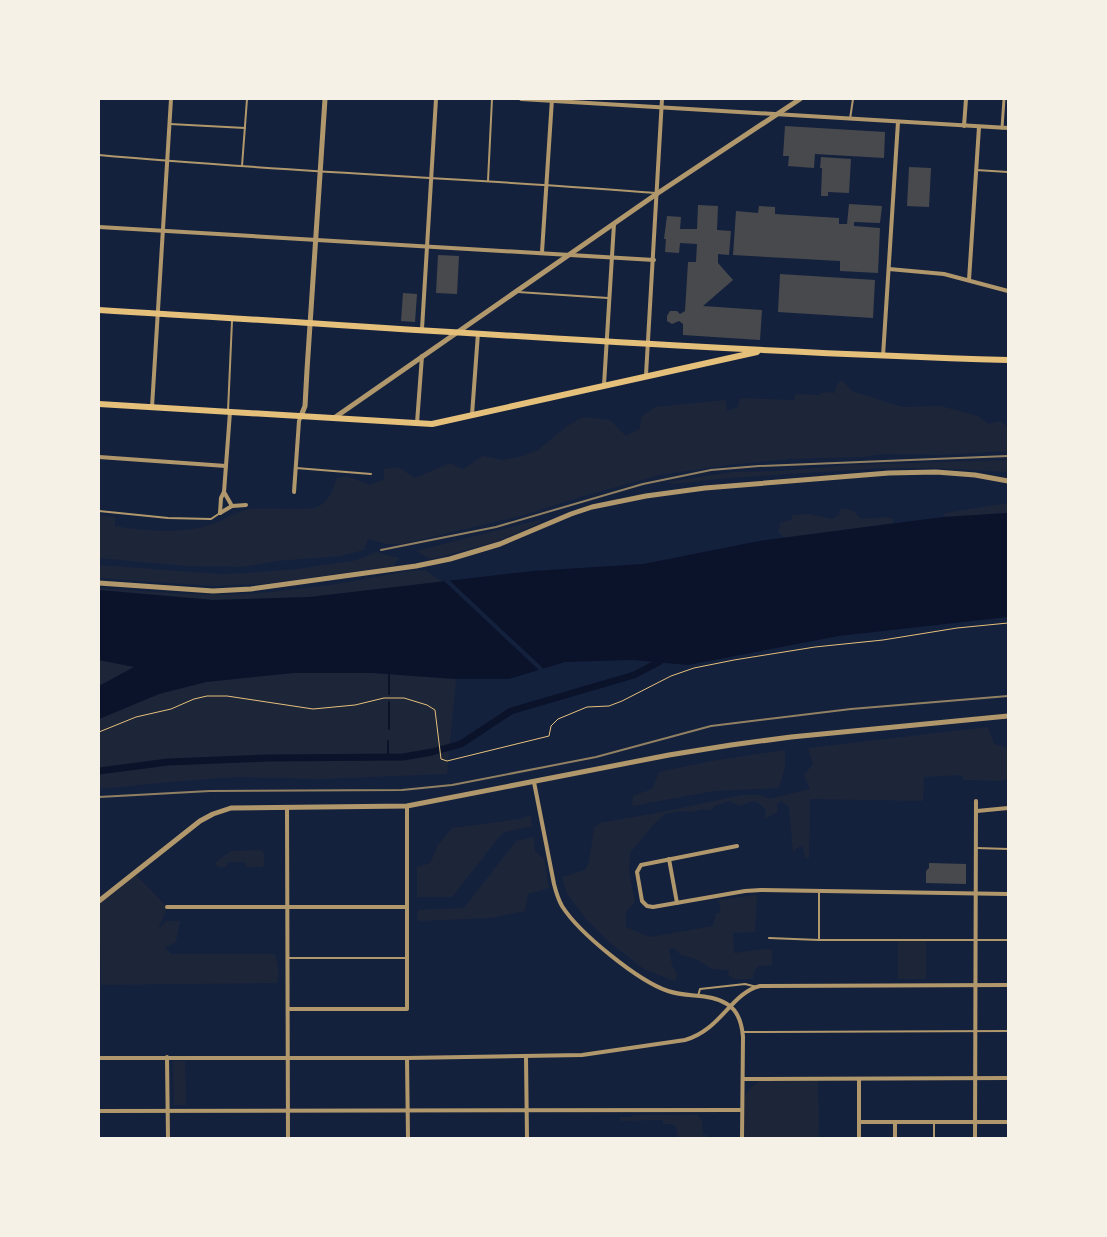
<svg xmlns="http://www.w3.org/2000/svg" width="1107" height="1237" font-family="Quicksand,sans-serif">
	<style>
		.green { fill: #1d2539 }
		.water { fill: #0b132b }
		.pier { fill: #14213d }
		.lines { fill: none; stroke-linecap: round; stroke-linejoin: round }
		.stream { stroke: #0b132b; stroke-width: 2 }
		.canal { stroke: #0b132b; stroke-width: 7 }
		.building { fill: #48494c }
		.path { stroke: #e5c07b; stroke-width: 1 }
		.service { stroke: #b1986c; stroke-width: 2 }
		.pedestrian { stroke: #b1986c; stroke-width: 3 }
		.minor { stroke: #b1986c; stroke-width: 4 }
		.tertiary { stroke: #b1986c; stroke-width: 5 }
		.primary { stroke: #e5c07b; stroke-width: 6 }
		.rail { stroke: #918062; stroke-width: 2 }
	</style>
	<rect width="100%" height="100%" fill="#14213d"/>
	<g class="green">
		<path d="M841 381H843L852 391 883 401 903 407 941 406 978 416 988 424 1000 421 1008 427V451L943 455 883 454 863 457 790 459 728 465 660 475 580 497 521 516 402 544H386L368 539 364 550 340 556 277 561 243 567 187 566 99 558V515L115 517V526C145 531 176 534 207 526 221 522 236 511 250 509 266 508 283 509 300 509 304 508 311 509 315 508 329 502 333 490 337 478L347 476 370 485 384 479V469L398 467 415 478 450 463 463 469 483 456 503 460 523 456 538 450 567 426 583 417 610 420 626 436 640 429 641 417 655 407 726 400 727 411 738 407 740 398 794 400 795 394 818 395 824 392 834 393 838 383Z"/>
		<path d="M1008 460V472L936 468H886L728 478 674 484 666 482 733 472 778 471 849 465Z"/>
		<path d="M1008 503V513L943 517 945 513Z"/>
		<path d="M840 509C851 509 854 510 861 519L887 517 893 519 894 523 784 538 778 531 781 522 791 520 793 515 809 514 832 519 839 515Z"/>
		<path d="M539 520 541 522 496 542 431 559 416 551Z"/>
		<path d="M376 552 399 558 393 566 264 584 214 586 99 578V565L219 574 249 573 298 569 357 560Z"/>
		<path d="M425 570 442 582 310 597 213 600 99 590V588C148 591 198 597 248 594 283 591 319 587 354 581 378 577 401 571 425 570Z"/>
		<path d="M99 660 135 667 99 686Z"/>
		<path d="M293 673H373L456 679 447 774 322 779 237 777 169 782 99 789V719L159 694 206 682Z"/>
		<path d="M988 727 994 744 1008 748V779L1000 781 964 780 961 775 924 777 923 801 810 799 809 858H805L803 846 798 847 793 852 789 807 781 801 777 804 778 812 765 819 766 810C755 799 754 800 741 806L729 801 715 806 711 811 702 809 692 812 680 811 665 814 654 824 630 853 629 872 635 902 626 912V927L650 937 713 926 716 913H721L718 900 757 895 755 932 733 933 734 953 765 949 772 950V965L758 966 754 972 753 979H734L728 975 729 970 712 969 696 959 681 955 674 948 669 950 672 965 677 974 676 980 674 981 644 969 609 942 586 919 567 894 562 877 585 870 589 862 594 828 600 823 662 812 742 795H760L770 799 810 789 804 775 813 764 808 748Z"/>
		<path d="M785 750V767L779 788 714 791 632 806 633 796 652 789 659 772 711 761Z"/>
		<path d="M531 815 532 826 505 832 500 836 452 897H417V867L430 863 438 845 452 828 519 819Z"/>
		<path d="M534 837 535 851 544 859 549 888 528 894 525 911 490 918 420 921 417 920 418 910 464 908 516 841Z"/>
		<path d="M261 850 264 853V865L262 867H246L245 862H228L226 867H219L216 865V862L231 851Z"/>
		<path d="M134 873 167 907 158 930 166 921H180L176 942 165 948 171 954H275L279 972 277 983 101 985 99 900Z"/>
		<rect x="898" y="941" width="28" height="38"/>
		<path d="M173 1061H185L186 1105H174Z"/>
		<path d="M762 1079H818L819 1138H742C742 1112 736 1095 762 1079Z"/>
		<path d="M633 1115H698L702 1121 703 1135H707V1138H678L676 1127 672 1124H663V1120L620 1121V1117H632Z"/>
	</g>
	<path class="water" d="M1008 513V617L839 636 688 665 632 660 565 662 509 679H456L373 673H293L206 682 159 694 99 719V686L134 667 99 660V590L213 600 310 597 532 571 643 564 759 541 943 517Z"/>
	<path class="pier" d="M442 579H448L546 671 541 672Z"/>
	<g class="lines">
		<g class="stream">
			<path d="M389 694V674"/>
			<path d="M389 729V702"/>
			<path d="M388 757V741"/>
		</g>
		<path class="canal" d="M99 771 168 762 269 758 403 757 432 752 461 744 511 711 634 675 659 662"/>
	</g>
	<g class="building">
		<path d="M785 126 885 132 884 158 815 154 814 168 788 166 789 156H783Z"/>
		<path d="M821 157 851 159 849 193 828 192V196H821L822 168H820Z"/>
		<path d="M909 167 931 168 929 207 907 206Z"/>
		<path d="M849 204 882 206 880 223 854 222V226L880 228 878 273 840 271V261L733 255 736 211 758 213 759 206 775 207V214L839 218V224H847Z"/>
		<path d="M698 205 718 206 717 230 731 231 729 255 718 254V263L733 280 703 306 762 310 760 340 683 335V324L679 321 672 324 667 321V316L670 311H677L680 314 685 311 688 262H696L697 244 680 243 679 253 665 252 666 239H664L667 216 681 217 680 229H697Z"/>
		<path d="M438 255 459 256 457 294 436 293Z"/>
		<path d="M780 274 875 280 873 318 778 312Z"/>
		<path d="M403 293 417 294 415 322 401 321Z"/>
		<path d="M929 863 966 864V884L926 883V871L929 868Z"/>
	</g>
	<g class="lines">
		<path class="path" d="M99 732 136 717 171 709 194 699 207 696H227L313 709 355 705 384 698H404L427 705 435 710 441 759 447 761 549 736 551 726 558 719 587 707 609 706 622 701 671 676 694 668 734 660 815 647 883 640 957 628 1008 623"/>
		<g class="service">
			<path d="M850 119 853 99"/>
			<path d="M170 124 245 128"/>
			<path d="M99 155C284 172 470 178 656 193"/>
			<path d="M242 166 247 99"/>
			<path d="M976 170 1008 172"/>
			<path d="M488 181 492 99"/>
			<path d="M518 292 608 298"/>
			<path d="M228 411 232 321"/>
			<path d="M296 468 371 474"/>
			<path d="M99 511 168 518 211 519 220 513"/>
			<path d="M977 848 1008 849"/>
			<path d="M769 938 819 940H1008"/>
			<path d="M819 940V892"/>
			<path d="M288 958H407"/>
			<path d="M698 996 700 989 745 984 757 987"/>
			<path d="M743 1032 1008 1031"/>
			<path d="M934 1138V1123"/>
		</g>
		<path class="pedestrian" d="M1002 128 1004 99"/>
		<g class="minor">
			<path d="M521 99 1008 128"/>
			<path d="M964 126 966 99"/>
			<path d="M99 227 654 260"/>
			<path d="M542 252 552 99"/>
			<path d="M889 269 944 274 1008 291"/>
			<path d="M969 280 979 127"/>
			<path d="M422 329 436 99"/>
			<path d="M883 356 898 122"/>
			<path d="M646 375 662 99"/>
			<path d="M604 385 614 224"/>
			<path d="M152 407 171 99"/>
			<path d="M472 415 478 333"/>
			<path d="M417 423 422 356"/>
			<path d="M99 457 226 466"/>
			<path d="M224 492 230 412"/>
			<path d="M294 492 299 421 301 416"/>
			<path d="M220 513 221 498 224 492 232 506"/>
			<path d="M220 513 232 506 246 505"/>
			<path d="M534 782 554 884C556 892 558 899 562 906 579 933 638 981 668 991 688 998 710 993 727 1004 739 1011 742 1024 743 1037L742 1138"/>
			<path d="M287 807 288 1138"/>
			<path d="M977 811 1008 808"/>
			<path d="M737 846 641 865 637 872 642 901 647 906 653 907 745 891 761 890 1008 894"/>
			<path d="M669 859 677 903"/>
			<path d="M167 907H407"/>
			<path d="M288 1009H407V806"/>
			<path d="M167 1057 168 1138"/>
			<path d="M526 1057 527 1138"/>
			<path d="M99 1058H407L582 1055 685 1040C721 1030 731 993 760 986L1008 985"/>
			<path d="M407 1058 408 1138"/>
			<path d="M743 1079 1008 1078"/>
			<path d="M859 1079V1138"/>
			<path d="M99 1111 742 1110"/>
			<path d="M859 1122H1008"/>
			<path d="M895 1122V1138"/>
			<path d="M975 1138 976 801"/>
		</g>
		<g class="tertiary">
			<path d="M301 416 305 406 307 370 325 99"/>
			<path d="M334 418 658 193 800 99"/>
			<path d="M99 583 213 591 251 589 416 566 450 559 500 544 571 514 592 507 646 496 705 488 889 473 936 472 975 475 1008 481"/>
			<path d="M99 901 200 821 213 814 231 808 407 806 669 755 731 745 791 737 1008 716"/>
		</g>
		<g class="primary">
			<path d="M99 310C402 328 705 351 1008 360"/>
			<path d="M99 404 432 424 757 352"/>
		</g>
		<g class="rail">
			<path d="M381 550 496 527 643 484 711 470 759 466 1008 456"/>
			<path d="M99 797 210 791 402 790 452 785 596 757 711 726 851 709 1008 696"/>
		</g>
	</g>
	<rect width="1107" height="1237" fill="none" stroke="#f6f1e7" stroke-width="200"/>
</svg>
